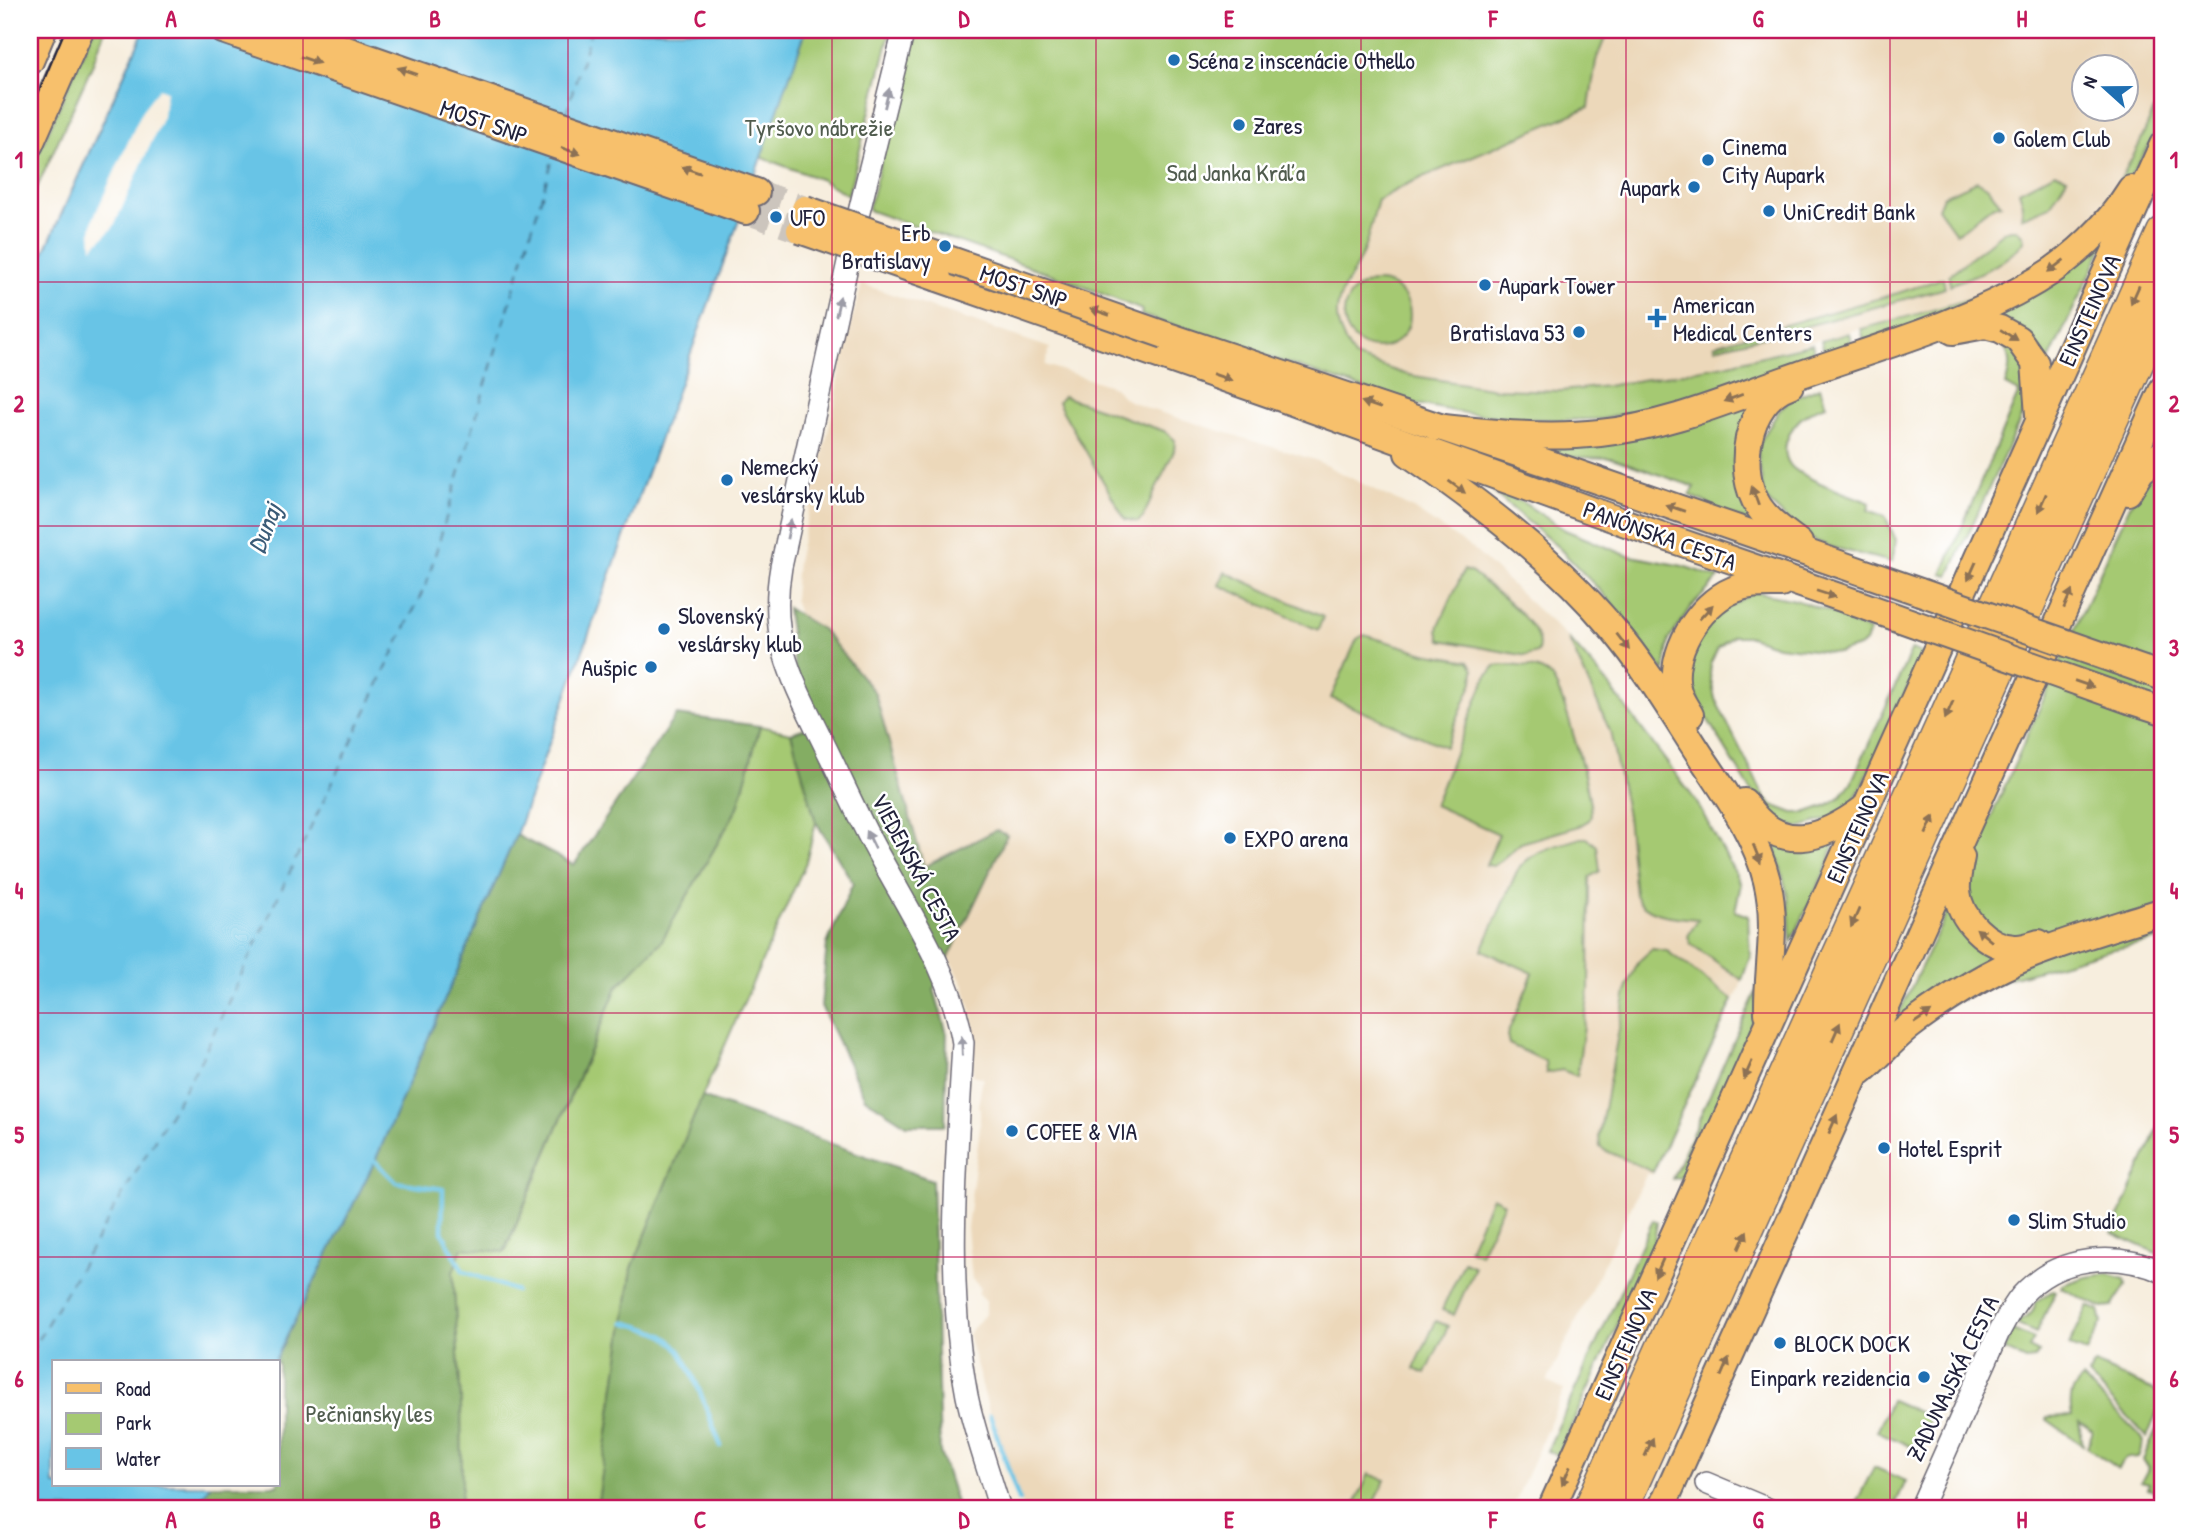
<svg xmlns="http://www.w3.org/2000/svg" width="2193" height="1539" font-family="'Patrick Hand',sans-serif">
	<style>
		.built { fill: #ecd8ba; fill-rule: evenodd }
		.green { fill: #a5c972; stroke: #647656; stroke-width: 2 }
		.forest { fill: #84ad64; stroke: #536850; stroke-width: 2 }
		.water { fill: #68c4e6; stroke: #457390; stroke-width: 2 }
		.pier { fill: #f7eede }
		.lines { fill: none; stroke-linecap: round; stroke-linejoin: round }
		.stream { stroke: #68c4e6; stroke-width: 4.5 }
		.ferry { stroke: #3a5b77; stroke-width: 2; stroke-dasharray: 9 7; stroke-linecap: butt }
		.major-tunnel { stroke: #ccc5bd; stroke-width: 26; stroke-dasharray: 26 13; stroke-linecap: butt }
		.minor-casing { stroke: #6d6974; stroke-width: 24 }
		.major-casing { stroke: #6d6974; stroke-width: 30 }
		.highway-casing { stroke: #6d6974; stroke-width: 35 }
		.minor { stroke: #fff; stroke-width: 21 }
		.major { stroke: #f7c06c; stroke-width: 26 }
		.highway { stroke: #f7c06c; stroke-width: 32 }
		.tram { stroke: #22223b; stroke-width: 2 }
		.major-bridge-casing { stroke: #6d6974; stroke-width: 30; stroke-linecap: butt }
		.major-bridge { stroke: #f7c06c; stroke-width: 26 }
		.oneway { fill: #8c7154 }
		.oneway2 { fill: #9c9ca7 }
		.grid { fill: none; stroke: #c2185b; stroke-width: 2; stroke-opacity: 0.55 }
		.poi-dot { fill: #1f6fb2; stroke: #fff; stroke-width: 2.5 }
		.labels { text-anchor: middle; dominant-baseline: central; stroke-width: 5; stroke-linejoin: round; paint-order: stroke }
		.poi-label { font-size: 24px; fill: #22223b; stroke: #fff; text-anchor: start }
		.street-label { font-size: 24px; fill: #22223b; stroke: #fff }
		.park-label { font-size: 24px; fill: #505c4e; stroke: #fff }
		.water-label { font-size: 26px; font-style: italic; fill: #3a5b77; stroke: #fff }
		.neatline { fill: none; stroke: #c2185b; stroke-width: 2.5 }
		.grid-label { font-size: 23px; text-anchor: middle; font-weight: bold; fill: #c2185b }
	</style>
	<rect width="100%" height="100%" fill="#fff"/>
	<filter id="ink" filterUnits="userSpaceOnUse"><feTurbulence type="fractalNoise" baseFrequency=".0143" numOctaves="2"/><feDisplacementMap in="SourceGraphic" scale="14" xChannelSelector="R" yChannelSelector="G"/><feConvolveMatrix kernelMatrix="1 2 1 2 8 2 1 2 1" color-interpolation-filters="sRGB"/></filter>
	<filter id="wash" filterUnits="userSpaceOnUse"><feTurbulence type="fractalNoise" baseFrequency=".00686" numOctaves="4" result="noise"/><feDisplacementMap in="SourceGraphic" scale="28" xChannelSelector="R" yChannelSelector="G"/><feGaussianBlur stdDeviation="1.57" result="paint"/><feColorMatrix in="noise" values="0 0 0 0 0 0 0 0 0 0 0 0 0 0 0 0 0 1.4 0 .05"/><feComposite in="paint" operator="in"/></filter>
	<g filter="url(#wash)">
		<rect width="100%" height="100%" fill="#f7eede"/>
		<g class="built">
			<path d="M1608 30H2163V89L2139 145 2105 208 2076 244 2005 287 1970 299 1725 365 1607 386 1561 391 1496 389 1408 375 1354 357 1339 329 1336 313 1339 299 1354 275 1364 252 1378 200 1407 184 1588 107 1596 61ZM2084 66H2126V108H2084Z"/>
			<path d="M862 284 1050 348 1045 365 1114 387 1125 399 1149 409 1315 460 1413 509 1473 549 1568 638 1605 680 1696 801 1730 862 1741 884 1735 911 1748 916 1750 956 1740 987 1652 1175 1647 1173 1547 1382 1564 1390 1512 1509H1023L990 1415 968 1334 986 1313V1301L978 1294 980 1287 972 1279 967 1228 980 1127V1109L978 1106 983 1078 973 1075V1018L964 986 875 818 801 622 794 599 797 561 836 399 842 356Z"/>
		</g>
		<g class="green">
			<path d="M93 30H105L91 68 30 203V173Z"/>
			<path d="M806 30H891L848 195 822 180 760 157Z"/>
			<path d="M916 30H1608L1596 61 1589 107 1407 184 1378 200C1373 217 1369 235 1363 252 1356 272 1338 291 1337 312 1336 328 1346 343 1354 357L1408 375 1496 389 1561 391 1607 386 1725 365 1812 344 1817 362 1733 389 1602 419 1563 420 1516 418 1464 413 1401 401 1141 315 1142 310 1065 279 868 210Z"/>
			<path d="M2163 89C2163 96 2164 104 2163 112 2159 137 2123 188 2105 208L2139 145Z"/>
			<path d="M2055 172 2067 178 2050 206 2021 218 2023 204 2019 191Z"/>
			<path d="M1977 181 1987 187 2001 204C1977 209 1976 225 1956 233L1938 208 1943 196Z"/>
			<path d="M2010 229H2016L2023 236 2024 241C2006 265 1977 274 1950 285L1949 275 2003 232Z"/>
			<path d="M2108 237 2049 360 2045 362 1995 316Z"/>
			<path d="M2055 260C2001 305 1932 324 1866 346L1861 329C1928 311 1995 297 2055 260Z"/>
			<path d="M1943 278 1945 288 1796 329 1715 348 1714 345 1898 293Z"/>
			<circle cx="1377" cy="315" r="33"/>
			<path d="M1849 333 1853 350 1827 359 1821 341Z"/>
			<path d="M2003 345 2010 347 2025 367 2026 407 1949 576 1942 574 2019 392 2005 385C2010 370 2012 359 2003 345Z"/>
			<path d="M1820 387 1826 405C1810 410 1796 419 1789 435 1784 446 1783 456 1791 466 1801 478 1853 496 1870 503L1868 510 1885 516 1896 540 1892 562 1831 547 1806 537 1764 498 1757 447 1780 409 1792 398Z"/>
			<path d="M1063 396 1164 431 1175 440 1174 451 1143 517 1138 522 1125 519 1122 514 1061 408 1058 402Z"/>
			<path d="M1756 402 1753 523 1730 515 1690 495 1695 487 1612 458 1563 457 1519 442Z"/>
			<path d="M2163 449V939L2110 950 2007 979 1891 1030 1971 862 2135 494Z"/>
			<path d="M1493 492 1522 502 1565 530 1626 555 1683 566 1719 578 1692 606 1669 640 1664 672 1611 602 1559 548Z"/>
			<path d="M1464 570 1472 573C1490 588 1550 628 1537 653L1527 656 1441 640 1438 631 1439 625Z"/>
			<path d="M1225 572 1323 617 1318 630 1219 585Z"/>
			<path d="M1755 592 1795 600 1850 618 1849 623 1870 631 1866 642 1859 647 1838 653 1778 646 1747 636H1733L1718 648 1711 662 1710 675 1715 699 1765 798 1772 805 1793 813H1805L1828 805 1840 797 1851 783 1912 649 1923 654 1862 786 1849 807 1841 815 1798 828 1774 818 1756 799 1700 707 1691 681V658L1705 620Z"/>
			<path d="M1364 635 1425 653 1469 661 1474 669 1473 682 1445 747 1331 698 1357 639Z"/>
			<path d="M1568 638 1605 680 1696 801 1741 884 1735 911 1748 916 1750 956 1742 980 1691 944 1688 936 1698 919C1675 917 1646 917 1635 895L1627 816 1610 731Z"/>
			<path d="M1502 665C1517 666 1537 665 1549 675 1564 689 1590 791 1591 814L1589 820 1579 826 1521 843 1494 866 1486 865 1499 834 1434 805 1486 677 1495 666Z"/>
			<path d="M760 726 791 733 816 822 806 862 702 1097 632 1268 597 1509H459L462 1485 461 1403 453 1272 462 1247 505 1252 617 987 661 942 738 807Z"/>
			<path d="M1581 838H1587L1597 846 1600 871 1590 877 1589 990 1577 1076 1562 1070 1546 1073 1545 1061 1509 1044 1507 1035 1533 973 1482 950 1517 871C1533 849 1556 846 1581 838Z"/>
			<path d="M1834 841 1829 863 1791 942 1788 897 1775 845Z"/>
			<path d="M1652 949 1667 951 1733 1000 1653 1172 1604 1150 1600 1147 1599 1136 1627 986 1639 961Z"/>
			<path d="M1756 992 1758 1010 1688 1172 1683 1177 1672 1179Z"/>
			<path d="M2163 1117V1256L2112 1233Z"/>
			<path d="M1492 1197 1504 1203 1480 1254 1469 1249Z"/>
			<path d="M1653 1220 1657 1222 1654 1244 1558 1455 1547 1451Z"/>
			<path d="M1464 1262 1475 1267 1454 1315 1442 1310Z"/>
			<path d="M2107 1274 2125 1279 2126 1285 2112 1307 2102 1308 2061 1288 2062 1285 2086 1277Z"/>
			<path d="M2053 1290 2056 1291 2036 1333 2018 1325V1321C2028 1318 2035 1312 2035 1302Z"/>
			<path d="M2088 1306 2099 1311 2102 1322 2087 1352 2069 1346Z"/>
			<path d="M1436 1321 1448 1326 1426 1374 1414 1369Z"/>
			<path d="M2013 1330 2034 1339 2029 1348 2039 1353 2034 1359 2026 1360 2004 1350Z"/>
			<path d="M2095 1364 2160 1393 2163 1398 2147 1437 2089 1376 2092 1366Z"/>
			<path d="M2083 1379 2141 1436 2144 1442 2138 1457C2126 1458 2123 1457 2118 1469L2087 1447 2093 1431 2079 1422 2083 1445 2046 1419 2047 1417 2072 1416C2069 1402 2070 1388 2083 1379Z"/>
			<path d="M1891 1400 1930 1417 1916 1449 1877 1431Z"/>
			<path d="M2163 1415V1498L2157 1496 2158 1492 2148 1489 2149 1484 2141 1482 2149 1467 2143 1460Z"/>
			<path d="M1874 1467 1906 1481 1893 1509H1853Z"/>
			<path d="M1369 1474 1385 1480 1372 1509H1353Z"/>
		</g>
		<g class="forest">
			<path d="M787 608 823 630 875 693 924 867 996 830 1007 835 934 989 947 1034 945 1125H907L865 1098 821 1006 827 944 853 883 816 822 791 733 820 723 795 670Z"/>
			<path d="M676 715 760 726 738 807 661 942 617 987 504 1252 462 1248 453 1272 461 1403 462 1485 459 1509H196L210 1485H278V1362H274L375 1161 516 835 574 865Z"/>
			<path d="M702 1097 932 1180 940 1452 958 1509H597L632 1268Z"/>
		</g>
		<path class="water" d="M144 30H806L735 231 516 835 375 1161 274 1362H54V1485H210L196 1509H30V284Z"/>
		<path class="pier" d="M159 88 166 91 163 117 113 228 92 248 91 231 93 219 143 109Z"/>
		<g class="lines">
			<g class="stream">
				<path d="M375 1161 396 1182 443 1189 442 1232 463 1271 516 1291"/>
				<path d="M624 1322C640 1327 658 1330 671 1341 690 1357 710 1420 721 1446"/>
				<path d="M990 1415 1019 1500"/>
			</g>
			<g class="ferry">
				<path d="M566 113 591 30"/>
				<path d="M30 1353 199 1064 427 582 553 158"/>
			</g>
		</g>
	</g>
	<g filter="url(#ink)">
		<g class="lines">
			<g class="major-tunnel">
				<path d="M756 192 805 209"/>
				<path d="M746 211 800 230"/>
			</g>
			<defs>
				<g id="minor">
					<path d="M858 216 904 30"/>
					<path d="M848 262 781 567C768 640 793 681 824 744 843 782 860 822 881 859 913 918 952 975 963 1043 957 1160 945 1279 967 1396 975 1434 989 1472 1000 1509"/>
					<path d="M1706 1483 1768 1509"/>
					<path d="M1920 1509 1998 1334C2005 1321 2011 1308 2021 1296 2057 1255 2116 1251 2163 1272"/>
				</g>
				<g id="major">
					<path d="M223 30 746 211"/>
					<path d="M289 30 756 192"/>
					<path d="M30 61 43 30"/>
					<path d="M30 144 80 30"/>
					<path d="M938 278 1276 396 1648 531 1856 603"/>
					<path d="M1953 331 1985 325 2000 329 2018 339 2035 363 2039 415"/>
					<path d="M1165 335 1556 466 1920 592"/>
					<path d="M1790 385C1746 400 1735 471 1759 507 1769 522 1785 532 1799 543"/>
					<path d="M1436 427C1491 433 1545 439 1600 433 1670 426 1734 397 1799 375 1879 347 1963 324 2036 281 2073 259 2108 226 2131 189"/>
					<path d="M1408 453C1482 504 1555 560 1613 629 1646 668 1672 712 1700 755 1726 794 1756 835 1767 881 1778 926 1767 969 1768 1013"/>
					<path d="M2128 492 2141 471 2163 453"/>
					<path d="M2144 670 2163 677"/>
					<path d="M2132 701 2163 711"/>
					<path d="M1690 715C1686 708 1680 700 1678 692 1667 655 1699 604 1733 590 1748 583 1764 584 1781 584"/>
					<path d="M1744 802C1778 856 1822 840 1865 808"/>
					<path d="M1961 857C1959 868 1956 880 1957 891 1959 918 1988 949 2017 948 2025 948 2032 945 2039 943"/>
					<path d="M1860 1072C1879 1057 1895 1036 1915 1022 1949 997 1987 973 2026 957 2071 939 2118 926 2163 911"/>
					<path d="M1551 1509 2163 145"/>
					<path d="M1661 1509 2163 389"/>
				</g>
				<g id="highway">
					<path d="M1590 1509 2163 233"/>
					<path d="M1621 1509 2163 306"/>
				</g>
			</defs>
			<use href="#minor" class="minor-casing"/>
			<use href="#major" class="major-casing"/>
			<use href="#highway" class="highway-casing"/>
			<use href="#minor" class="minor"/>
			<use href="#major" class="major"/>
			<use href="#highway" class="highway"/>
			<path class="tram" d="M30 113 65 30"/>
			<defs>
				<g id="major-bridge">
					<path d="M805 209 1165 335"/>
					<path d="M800 230 938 278"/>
					<path d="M1920 592 2144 670"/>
					<path d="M1856 603 2132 701"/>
				</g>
			</defs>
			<use href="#major-bridge" class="major-bridge-casing"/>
			<use href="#major-bridge" class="major-bridge"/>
		</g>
		<defs><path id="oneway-solid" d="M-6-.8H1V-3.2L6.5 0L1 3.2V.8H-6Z" transform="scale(1.75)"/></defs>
		<g class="oneway">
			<use href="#oneway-solid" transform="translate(310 60) rotate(19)"/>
			<use href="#oneway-solid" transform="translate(407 71) rotate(-161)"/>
			<use href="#oneway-solid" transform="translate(571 151) rotate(19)"/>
			<use href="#oneway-solid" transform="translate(691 170) rotate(-161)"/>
			<use href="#oneway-solid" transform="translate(2056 266) rotate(143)"/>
			<use href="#oneway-solid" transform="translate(2135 295) rotate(114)"/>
			<use href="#oneway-solid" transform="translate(1100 312) rotate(-161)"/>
			<use href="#oneway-solid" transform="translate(2009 335) rotate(32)"/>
			<use href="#oneway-solid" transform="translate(1222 377) rotate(19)"/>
			<use href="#oneway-solid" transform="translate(1733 398) rotate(159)"/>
			<use href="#oneway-solid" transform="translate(1371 405) rotate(-161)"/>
			<use href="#oneway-solid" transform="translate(1457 487) rotate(36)"/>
			<use href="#oneway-solid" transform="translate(1755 496) rotate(-110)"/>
			<use href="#oneway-solid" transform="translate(2042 503) rotate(114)"/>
			<use href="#oneway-solid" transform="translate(1675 508) rotate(-161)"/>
			<use href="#oneway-solid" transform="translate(1972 571) rotate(114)"/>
			<use href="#oneway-solid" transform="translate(1826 594) rotate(18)"/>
			<use href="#oneway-solid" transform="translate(2068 599) rotate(-66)"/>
			<use href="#oneway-solid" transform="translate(1706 612) rotate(-47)"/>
			<use href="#oneway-solid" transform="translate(1623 642) rotate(52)"/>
			<use href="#oneway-solid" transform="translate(2084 684) rotate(19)"/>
			<use href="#oneway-solid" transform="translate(1949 710) rotate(114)"/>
			<use href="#oneway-solid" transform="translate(1930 825) rotate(-66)"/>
			<use href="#oneway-solid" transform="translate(1757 854) rotate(68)"/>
			<use href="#oneway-solid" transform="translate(1855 918) rotate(114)"/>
			<use href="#oneway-solid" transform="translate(1984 935) rotate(-140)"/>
			<use href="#oneway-solid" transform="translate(1923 1017) rotate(-34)"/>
			<use href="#oneway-solid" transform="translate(1836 1032) rotate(-66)"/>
			<use href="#oneway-solid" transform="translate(1748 1070) rotate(114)"/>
			<use href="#oneway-solid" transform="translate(1833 1124) rotate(-66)"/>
			<use href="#oneway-solid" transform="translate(1743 1240) rotate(-66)"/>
			<use href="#oneway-solid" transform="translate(1659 1268) rotate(114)"/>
			<use href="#oneway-solid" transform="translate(1725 1367) rotate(-67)"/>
			<use href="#oneway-solid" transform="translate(1649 1447) rotate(-66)"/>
			<use href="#oneway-solid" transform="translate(1566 1476) rotate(114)"/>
		</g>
		<g class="oneway2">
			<use href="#oneway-solid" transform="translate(887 98) rotate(-76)"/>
			<use href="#oneway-solid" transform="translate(838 306) rotate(-78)"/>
			<use href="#oneway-solid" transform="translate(789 529) rotate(-78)"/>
			<use href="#oneway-solid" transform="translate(871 840) rotate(-116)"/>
			<use href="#oneway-solid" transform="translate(962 1046) rotate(-92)"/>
		</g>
	</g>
	<path class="grid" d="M303 30V1509M568 30V1509M832 30V1509M1096 30V1509M1361 30V1509M1626 30V1509M1890 30V1509M30 282H2163M30 526H2163M30 770H2163M30 1013H2163M30 1257H2163"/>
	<g class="poi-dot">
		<circle cx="1174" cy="60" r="7"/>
		<circle cx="1239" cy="125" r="7"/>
		<circle cx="1999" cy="138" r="7"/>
		<circle cx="1708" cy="160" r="7"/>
		<circle cx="1694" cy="187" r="7"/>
		<circle cx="1769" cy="211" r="7"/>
		<circle cx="776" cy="217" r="7"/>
		<circle cx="945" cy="246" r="7"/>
		<circle cx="1485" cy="285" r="7"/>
		<path d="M1653.5 307.5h7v7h7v7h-7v7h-7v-7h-7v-7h7z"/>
		<circle cx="1579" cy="332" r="7"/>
		<circle cx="727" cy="480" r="7"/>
		<circle cx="664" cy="629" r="7"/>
		<circle cx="651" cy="667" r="7"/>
		<circle cx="1230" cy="838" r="7"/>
		<circle cx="1012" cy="1131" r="7"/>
		<circle cx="1884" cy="1148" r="7"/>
		<circle cx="2014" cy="1220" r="7"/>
		<circle cx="1780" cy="1343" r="7"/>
		<circle cx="1924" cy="1377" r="7"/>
	</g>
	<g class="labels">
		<g class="poi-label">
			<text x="1188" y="60">Scéna z inscenácie Othello</text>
			<text x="1253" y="125">Zares</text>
			<text x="2013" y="138">Golem Club</text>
			<text x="1722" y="146">Cinema<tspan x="1722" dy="28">City Aupark</tspan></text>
			<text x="1680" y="187" text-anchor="end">Aupark</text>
			<text x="1783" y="211">UniCredit Bank</text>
			<text x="790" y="217">UFO</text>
			<text x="931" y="232" text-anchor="end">Erb<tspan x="931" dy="28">Bratislavy</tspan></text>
			<text x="1499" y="285">Aupark Tower</text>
			<text x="1673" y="304">American<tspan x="1673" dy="28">Medical Centers</tspan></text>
			<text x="1565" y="332" text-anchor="end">Bratislava 53</text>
			<text x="741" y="466">Nemecký<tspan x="741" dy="28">veslársky klub</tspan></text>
			<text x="678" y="615">Slovenský<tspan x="678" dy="28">veslársky klub</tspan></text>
			<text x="637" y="667" text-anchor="end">Aušpic</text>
			<text x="1244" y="838">EXPO arena</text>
			<text x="1026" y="1131">COFEE &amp; VIA</text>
			<text x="1898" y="1148">Hotel Esprit</text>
			<text x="2028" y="1220">Slim Studio</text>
			<text x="1794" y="1343">BLOCK DOCK</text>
			<text x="1910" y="1377" text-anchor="end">Einpark rezidencia</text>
		</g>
		<g class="street-label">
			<text transform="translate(484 121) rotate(19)">MOST SNP</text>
			<text transform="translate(1024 286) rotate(19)">MOST SNP</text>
			<text transform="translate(2089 310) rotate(-66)">EINSTEINOVA</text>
			<text transform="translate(1660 535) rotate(20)">PANÓNSKA CESTA</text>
			<text transform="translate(1857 827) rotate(-66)">EINSTEINOVA</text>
			<text transform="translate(917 867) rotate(62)">VIEDENSKÁ CESTA</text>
			<text transform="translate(1625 1344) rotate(-66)">EINSTEINOVA</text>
			<text transform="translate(1952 1378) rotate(-64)">ZADUNAJSKÁ CESTA</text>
		</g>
		<g class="park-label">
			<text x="819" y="127">Tyršovo nábrežie</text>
			<text x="1236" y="172">Sad Janka Kráľa</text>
			<text x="369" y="1413">Pečniansky les</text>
		</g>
		<g class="water-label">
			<text transform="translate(264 528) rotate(-69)">Dunaj</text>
		</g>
	</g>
	<rect width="2193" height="1539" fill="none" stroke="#fff" stroke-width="77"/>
	<rect x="52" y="1360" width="228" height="126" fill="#ffffff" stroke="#a7a7b1" stroke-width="2"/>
	<rect x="66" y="1383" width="35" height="10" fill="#f7c06c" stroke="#a7a7b1" stroke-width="2"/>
	<text x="116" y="1396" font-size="21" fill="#22223b">Road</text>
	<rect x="66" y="1413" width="35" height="21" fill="#a5c972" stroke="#a7a7b1" stroke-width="2"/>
	<text x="116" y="1430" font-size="21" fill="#22223b">Park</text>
	<rect x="66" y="1448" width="35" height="21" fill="#68c4e6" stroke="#a7a7b1" stroke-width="2"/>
	<text x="116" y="1466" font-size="21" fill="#22223b">Water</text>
	<g transform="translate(2105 88) rotate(291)"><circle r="33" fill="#ffffff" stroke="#a7a7b1" stroke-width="2"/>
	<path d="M0-5L12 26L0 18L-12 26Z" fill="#1f6fb2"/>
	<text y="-10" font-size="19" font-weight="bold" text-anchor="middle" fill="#22223b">N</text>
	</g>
	<rect x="38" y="38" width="2116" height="1462" class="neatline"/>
	<g class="grid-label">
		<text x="171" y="27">A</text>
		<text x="435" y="27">B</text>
		<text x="700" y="27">C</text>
		<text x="964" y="27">D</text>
		<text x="1229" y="27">E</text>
		<text x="1493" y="27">F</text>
		<text x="1758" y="27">G</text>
		<text x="2022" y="27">H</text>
		<text x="19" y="168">1</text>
		<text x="2174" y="168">1</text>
		<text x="19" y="412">2</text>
		<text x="2174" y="412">2</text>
		<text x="19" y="656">3</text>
		<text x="2174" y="656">3</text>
		<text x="19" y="899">4</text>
		<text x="2174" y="899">4</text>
		<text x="19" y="1143">5</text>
		<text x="2174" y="1143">5</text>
		<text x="19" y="1387">6</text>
		<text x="2174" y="1387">6</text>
		<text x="171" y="1528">A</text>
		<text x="435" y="1528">B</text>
		<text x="700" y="1528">C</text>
		<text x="964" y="1528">D</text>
		<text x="1229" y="1528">E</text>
		<text x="1493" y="1528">F</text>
		<text x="1758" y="1528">G</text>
		<text x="2022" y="1528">H</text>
	</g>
</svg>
